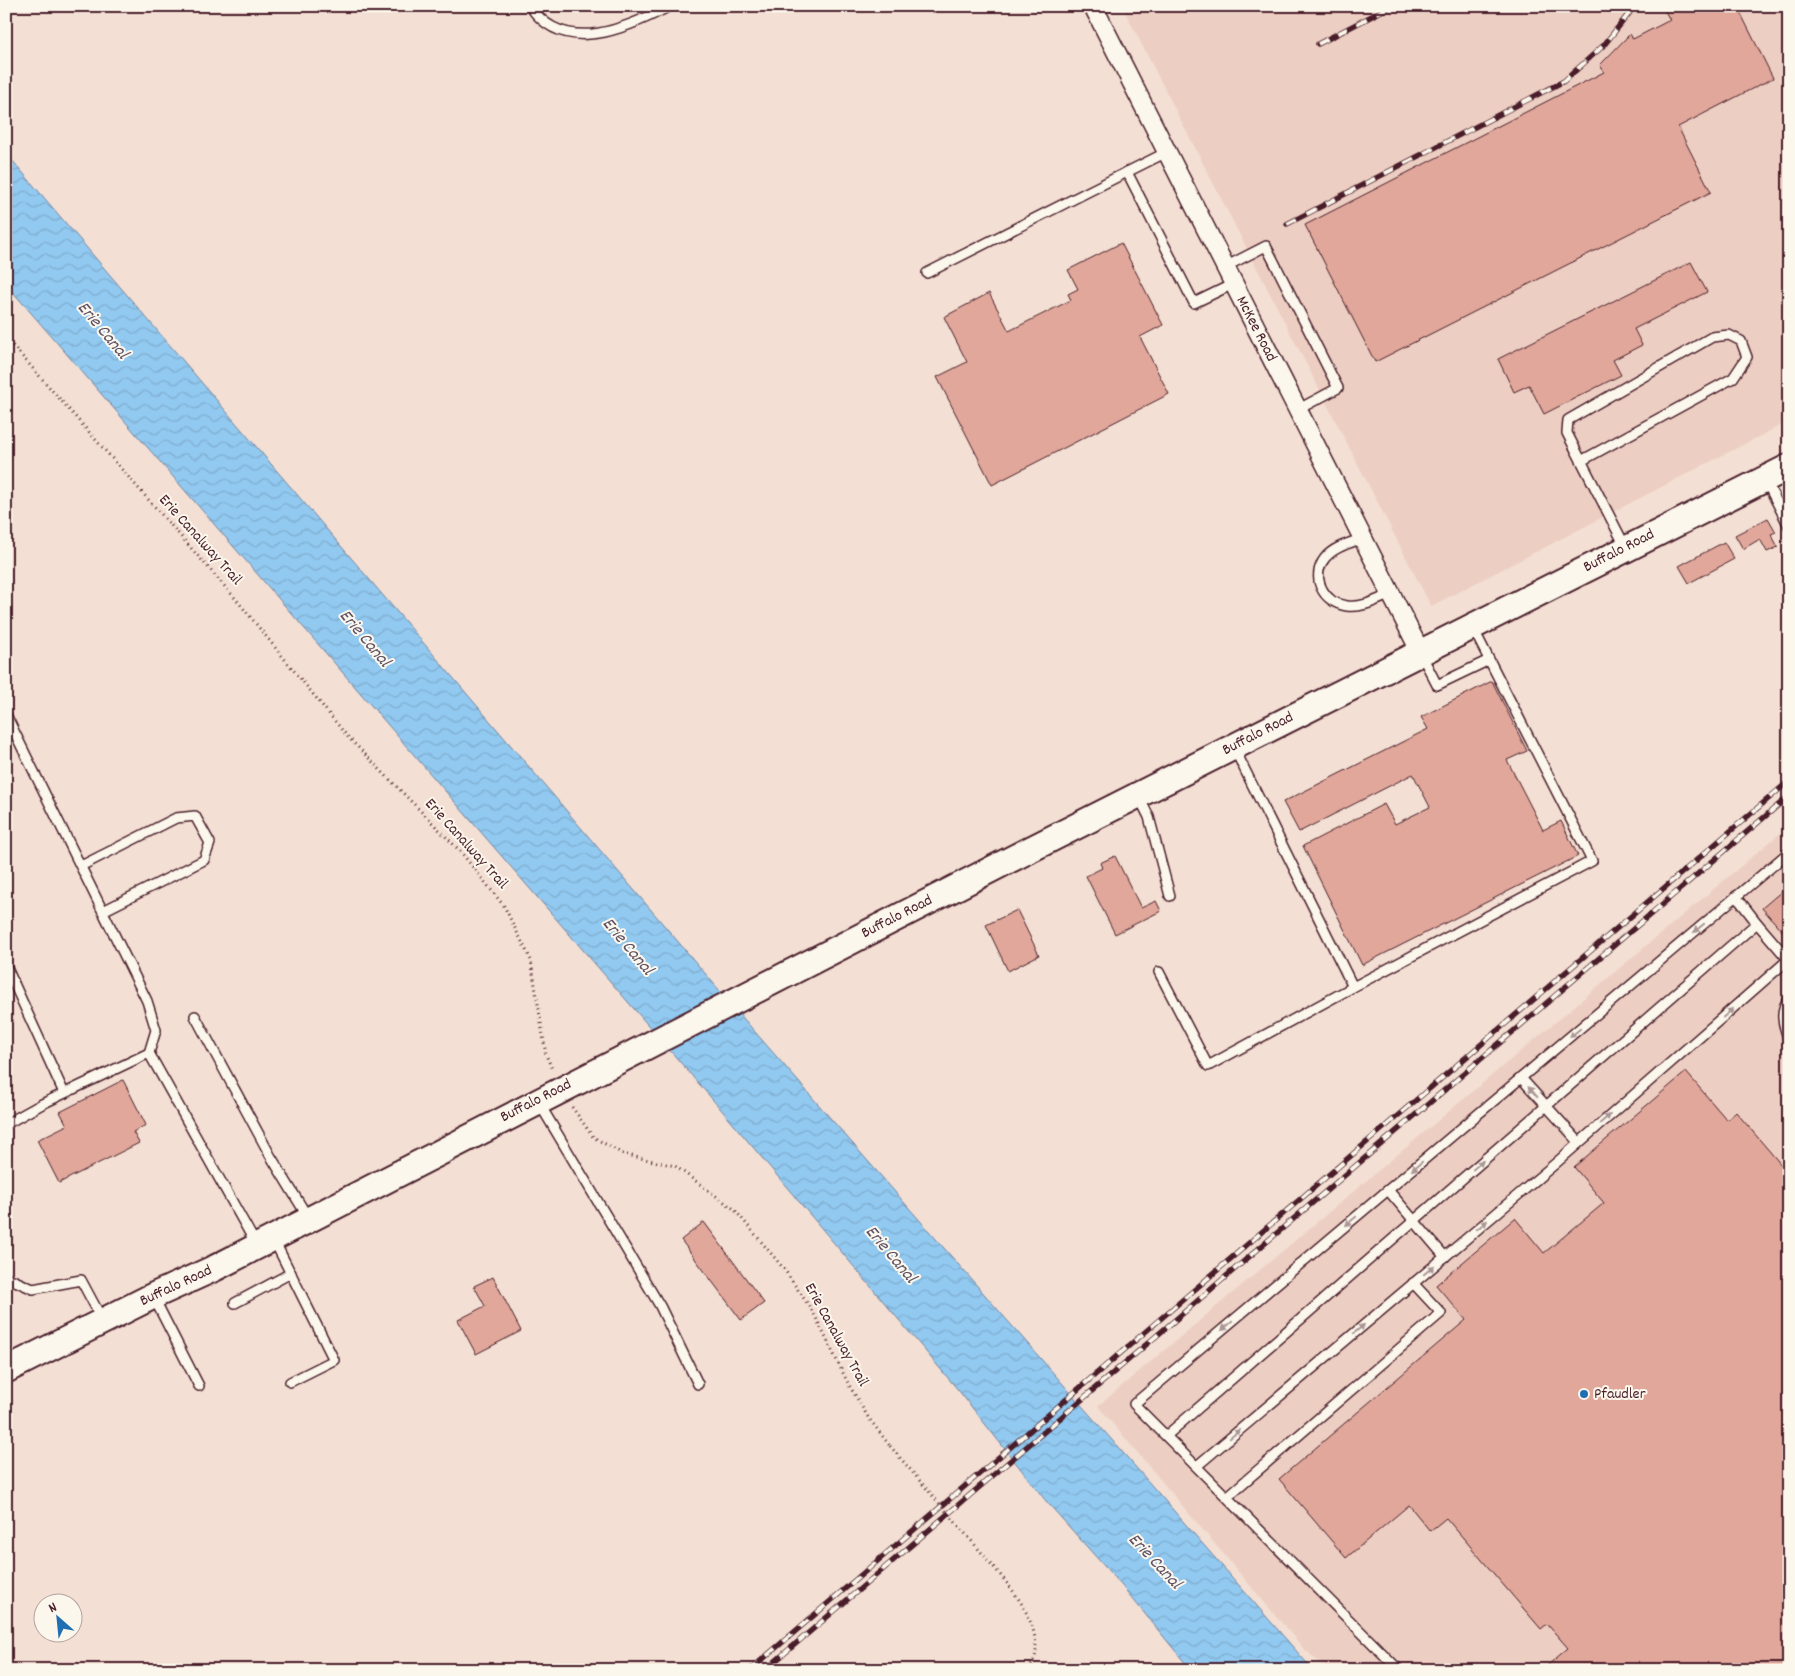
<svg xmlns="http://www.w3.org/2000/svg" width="1795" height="1676" font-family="Dekko,sans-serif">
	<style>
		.built { fill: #edcec2 }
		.water { fill: url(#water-waves); stroke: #7585a1 }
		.building { fill: #e0a79a; stroke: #4a1f2b }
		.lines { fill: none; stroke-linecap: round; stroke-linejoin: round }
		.service-casing { stroke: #4a1f2b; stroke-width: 12 }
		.minor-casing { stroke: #4a1f2b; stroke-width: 21 }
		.secondary-casing { stroke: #4a1f2b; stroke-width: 29 }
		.path { stroke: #4a1f2b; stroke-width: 3; stroke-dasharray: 1 4; stroke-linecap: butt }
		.service { stroke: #fbf7ec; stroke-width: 9 }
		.minor { stroke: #fbf7ec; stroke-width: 18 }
		.secondary { stroke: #fbf7ec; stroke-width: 25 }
		.rail-casing { stroke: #4a1f2b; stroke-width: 5.5 }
		.rail { stroke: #fbf7ec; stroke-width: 4; stroke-dasharray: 11; stroke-linecap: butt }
		.path-bridge { stroke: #4a1f2b; stroke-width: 3; stroke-dasharray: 1 4; stroke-linecap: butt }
		.oneway { fill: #ab9695 }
		.poi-dot { fill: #1f6fb2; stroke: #fbf7ec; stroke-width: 2 }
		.labels { text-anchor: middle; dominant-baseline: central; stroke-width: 4; stroke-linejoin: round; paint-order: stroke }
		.street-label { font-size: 16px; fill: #4a1f2b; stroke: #fbf7ec }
		.poi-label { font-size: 16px; fill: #4a1f2b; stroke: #fbf7ec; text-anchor: start }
		.water-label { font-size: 18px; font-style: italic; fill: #5f5266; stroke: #fbf7ec }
	</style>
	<defs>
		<pattern id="water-waves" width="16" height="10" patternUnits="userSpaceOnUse" patternTransform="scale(1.25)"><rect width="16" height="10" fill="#91c9f0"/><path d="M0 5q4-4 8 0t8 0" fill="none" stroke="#7facce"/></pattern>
	</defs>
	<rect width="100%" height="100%" fill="#f3dfd3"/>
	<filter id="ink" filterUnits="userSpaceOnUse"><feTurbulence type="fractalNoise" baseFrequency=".02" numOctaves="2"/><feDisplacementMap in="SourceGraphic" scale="10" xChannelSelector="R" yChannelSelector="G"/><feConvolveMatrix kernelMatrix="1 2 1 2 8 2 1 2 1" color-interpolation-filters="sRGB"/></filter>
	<g filter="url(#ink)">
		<g class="built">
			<path d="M1122 6H1789V421L1431 606Z"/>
			<path d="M1789 826V1670H1329L1304 1649 1098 1406Z"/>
		</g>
		<path class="water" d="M6 153 755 1032 1313 1670H1191L1122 1586 1046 1501 959 1391 719 1107 6 284Z"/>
		<g class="building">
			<path d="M1662 6H1737L1773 78 1678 127 1711 192 1375 362 1305 225 1604 72 1600 65 1630 34 1633 39 1670 20Z"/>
			<path d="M1121 243 1163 325 1140 337 1169 394 992 485 937 377 967 362 944 317 989 293 1009 331 1071 300 1068 294 1078 289 1068 270Z"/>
			<path d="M1691 262 1707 292 1634 329 1642 345 1613 360 1621 375 1544 414 1529 385 1514 392 1498 359Z"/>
			<path d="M1768 518 1776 532 1771 534 1778 547 1767 552 1760 539 1743 549 1735 535Z"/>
			<path d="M1724 542 1734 559 1689 583 1679 566Z"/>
			<path d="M1492 681 1527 751 1507 760 1543 830 1561 821 1578 856 1362 965 1303 846 1384 804 1395 824 1430 807 1413 774 1299 832 1283 802 1428 729 1421 717Z"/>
			<path d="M1115 856 1141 908 1156 901 1161 911 1115 934 1086 876 1102 868 1100 863Z"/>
			<path d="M1789 885V926L1783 932 1762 908Z"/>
			<path d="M1017 910 1039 955 1008 971 986 925Z"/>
			<path d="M1686 1072 1727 1120 1736 1112 1789 1174V1670H1542L1568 1648 1547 1624 1541 1629 1446 1518 1430 1531 1409 1505 1346 1558 1279 1479 1466 1320 1436 1285 1515 1218 1544 1253 1604 1203 1574 1167Z"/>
			<path d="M123 1080 146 1125 133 1132 139 1143 59 1183 37 1140 67 1125 60 1112Z"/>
			<path d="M704 1222 764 1303 741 1320 681 1240Z"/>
			<path d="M493 1277 521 1331 476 1354 458 1320 485 1306 474 1286Z"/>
		</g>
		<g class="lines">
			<defs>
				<g id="service">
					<path d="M530 6C564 57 628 28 670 6"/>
					<path d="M1167 152 1127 172 1194 303 1233 284"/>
					<path d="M1225 267 1266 246 1338 388 1297 410"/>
					<path d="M927 273 1127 172"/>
					<path d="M1581 461 1733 378 1747 357 1741 341 1729 335 1712 337 1568 420 1567 433 1626 548"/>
					<path d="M1766 481 1789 526"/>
					<path d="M1363 538C1350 543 1334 547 1325 558 1310 577 1323 603 1347 606 1362 608 1377 600 1391 594"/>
					<path d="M1421 654 1437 685 1489 660"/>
					<path d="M6 715 147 1001 156 1030 149 1053"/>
					<path d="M1234 748 1353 987 1592 861 1473 628"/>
					<path d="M1139 797 1149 817 1170 896"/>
					<path d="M81 866 176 818 195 816 210 843 204 860 103 911"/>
					<path d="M1757 923 1788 959"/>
					<path d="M6 966 64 1093"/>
					<path d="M1159 972 1208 1066 1353 987"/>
					<path d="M1789 998C1779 1011 1783 1025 1789 1040"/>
					<path d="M195 1016 270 1155 309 1219"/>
					<path d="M1521 1078 1579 1142"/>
					<path d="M539 1103 660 1306 698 1384"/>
					<path d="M6 1124 42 1104 149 1053 257 1246"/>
					<path d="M1388 1190 1445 1257"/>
					<path d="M274 1240 334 1360 290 1382"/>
					<path d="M6 1277 33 1289 81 1280 103 1321"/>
					<path d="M154 1298 199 1386"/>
					<path d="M235 1303 291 1273"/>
					<path d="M1166 1436 1757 923 1736 896"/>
					<path d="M1198 1465 1556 1163 1789 959"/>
					<path d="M1228 1496 1441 1313 1413 1283"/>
					<path d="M1399 1670 1134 1404 1789 852"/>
				</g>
				<path id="minor" d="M1093 6 1420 651"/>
				<path id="secondary" d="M6 1370 153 1296 215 1268C738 997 1262 730 1789 467"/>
			</defs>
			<use href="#service" class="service-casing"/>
			<use href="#minor" class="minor-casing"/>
			<use href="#secondary" class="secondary-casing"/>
			<g class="path">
				<path d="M6 338 235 598 347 736 460 851 504 906 531 960 546 1055 553 1071"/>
				<path d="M572 1107 593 1137 623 1154 675 1166 734 1209 784 1269 813 1312 849 1385 868 1417 890 1446"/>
				<path d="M981 1552C1004 1580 1037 1612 1036 1652 1036 1657 1031 1664 1029 1670"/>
			</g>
			<use href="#service" class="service"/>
			<use href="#minor" class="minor"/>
			<use href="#secondary" class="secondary"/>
			<defs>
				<g id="rail">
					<path d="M1318 44 1391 6"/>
					<path d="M1287 224 1564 81 1604 45 1635 6"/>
					<path d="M750 1670 1789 781"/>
					<path d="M765 1670 1789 796"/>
				</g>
			</defs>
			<use href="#rail" class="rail-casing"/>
			<use href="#rail" class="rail"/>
			<path class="path-bridge" d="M890 1446 981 1552"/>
		</g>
		<defs><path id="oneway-solid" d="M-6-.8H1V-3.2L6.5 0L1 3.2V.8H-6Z" transform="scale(1.25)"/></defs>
		<g class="oneway">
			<use href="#oneway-solid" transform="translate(1699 928) rotate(140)"/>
			<use href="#oneway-solid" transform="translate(1728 1013) rotate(-41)"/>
			<use href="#oneway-solid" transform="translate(1575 1033) rotate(140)"/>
			<use href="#oneway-solid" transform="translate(1533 1092) rotate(-132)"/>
			<use href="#oneway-solid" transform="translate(1605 1119) rotate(-41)"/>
			<use href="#oneway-solid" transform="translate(1478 1165) rotate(-41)"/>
			<use href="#oneway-solid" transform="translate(1417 1166) rotate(140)"/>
			<use href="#oneway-solid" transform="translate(1351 1221) rotate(140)"/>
			<use href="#oneway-solid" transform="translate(1482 1225) rotate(-40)"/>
			<use href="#oneway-solid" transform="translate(1429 1270) rotate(-40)"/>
			<use href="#oneway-solid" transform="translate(1227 1326) rotate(140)"/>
			<use href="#oneway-solid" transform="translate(1359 1329) rotate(-40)"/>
			<use href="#oneway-solid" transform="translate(1235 1434) rotate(-40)"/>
		</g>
	</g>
	<circle class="poi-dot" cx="1584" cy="1394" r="5"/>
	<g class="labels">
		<g class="street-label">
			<text transform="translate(1256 329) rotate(63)">McKee Road</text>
			<text transform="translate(200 540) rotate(48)">Erie Canalway Trail</text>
			<text transform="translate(1619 551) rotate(-27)">Buffalo Road</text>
			<text transform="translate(1258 734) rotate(-27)">Buffalo Road</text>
			<text transform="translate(466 844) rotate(48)">Erie Canalway Trail</text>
			<text transform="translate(897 917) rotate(-27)">Buffalo Road</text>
			<text transform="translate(536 1101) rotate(-27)">Buffalo Road</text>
			<text transform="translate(176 1286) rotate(-25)">Buffalo Road</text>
			<text transform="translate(836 1335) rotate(61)">Erie Canalway Trail</text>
		</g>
		<g class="poi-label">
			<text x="1594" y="1394">Pfaudler</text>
		</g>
		<g class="water-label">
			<text transform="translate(102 331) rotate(50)">Erie Canal</text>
			<text transform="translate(364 639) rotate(50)">Erie Canal</text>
			<text transform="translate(627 947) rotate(50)">Erie Canal</text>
			<text transform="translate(890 1255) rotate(50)">Erie Canal</text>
			<text transform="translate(1154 1562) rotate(47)">Erie Canal</text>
		</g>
	</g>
	<rect width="1795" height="1676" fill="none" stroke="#fbf7ec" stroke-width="25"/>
	<rect x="12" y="12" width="1770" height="1651" fill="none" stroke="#4a1f2b" stroke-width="2" filter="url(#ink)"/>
	<g transform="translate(58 1618) rotate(333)"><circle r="24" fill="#fbf7ec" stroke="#b4a19f"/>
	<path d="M0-4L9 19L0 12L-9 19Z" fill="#1f6fb2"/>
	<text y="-8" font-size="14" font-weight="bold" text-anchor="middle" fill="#4a1f2b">N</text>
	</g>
</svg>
